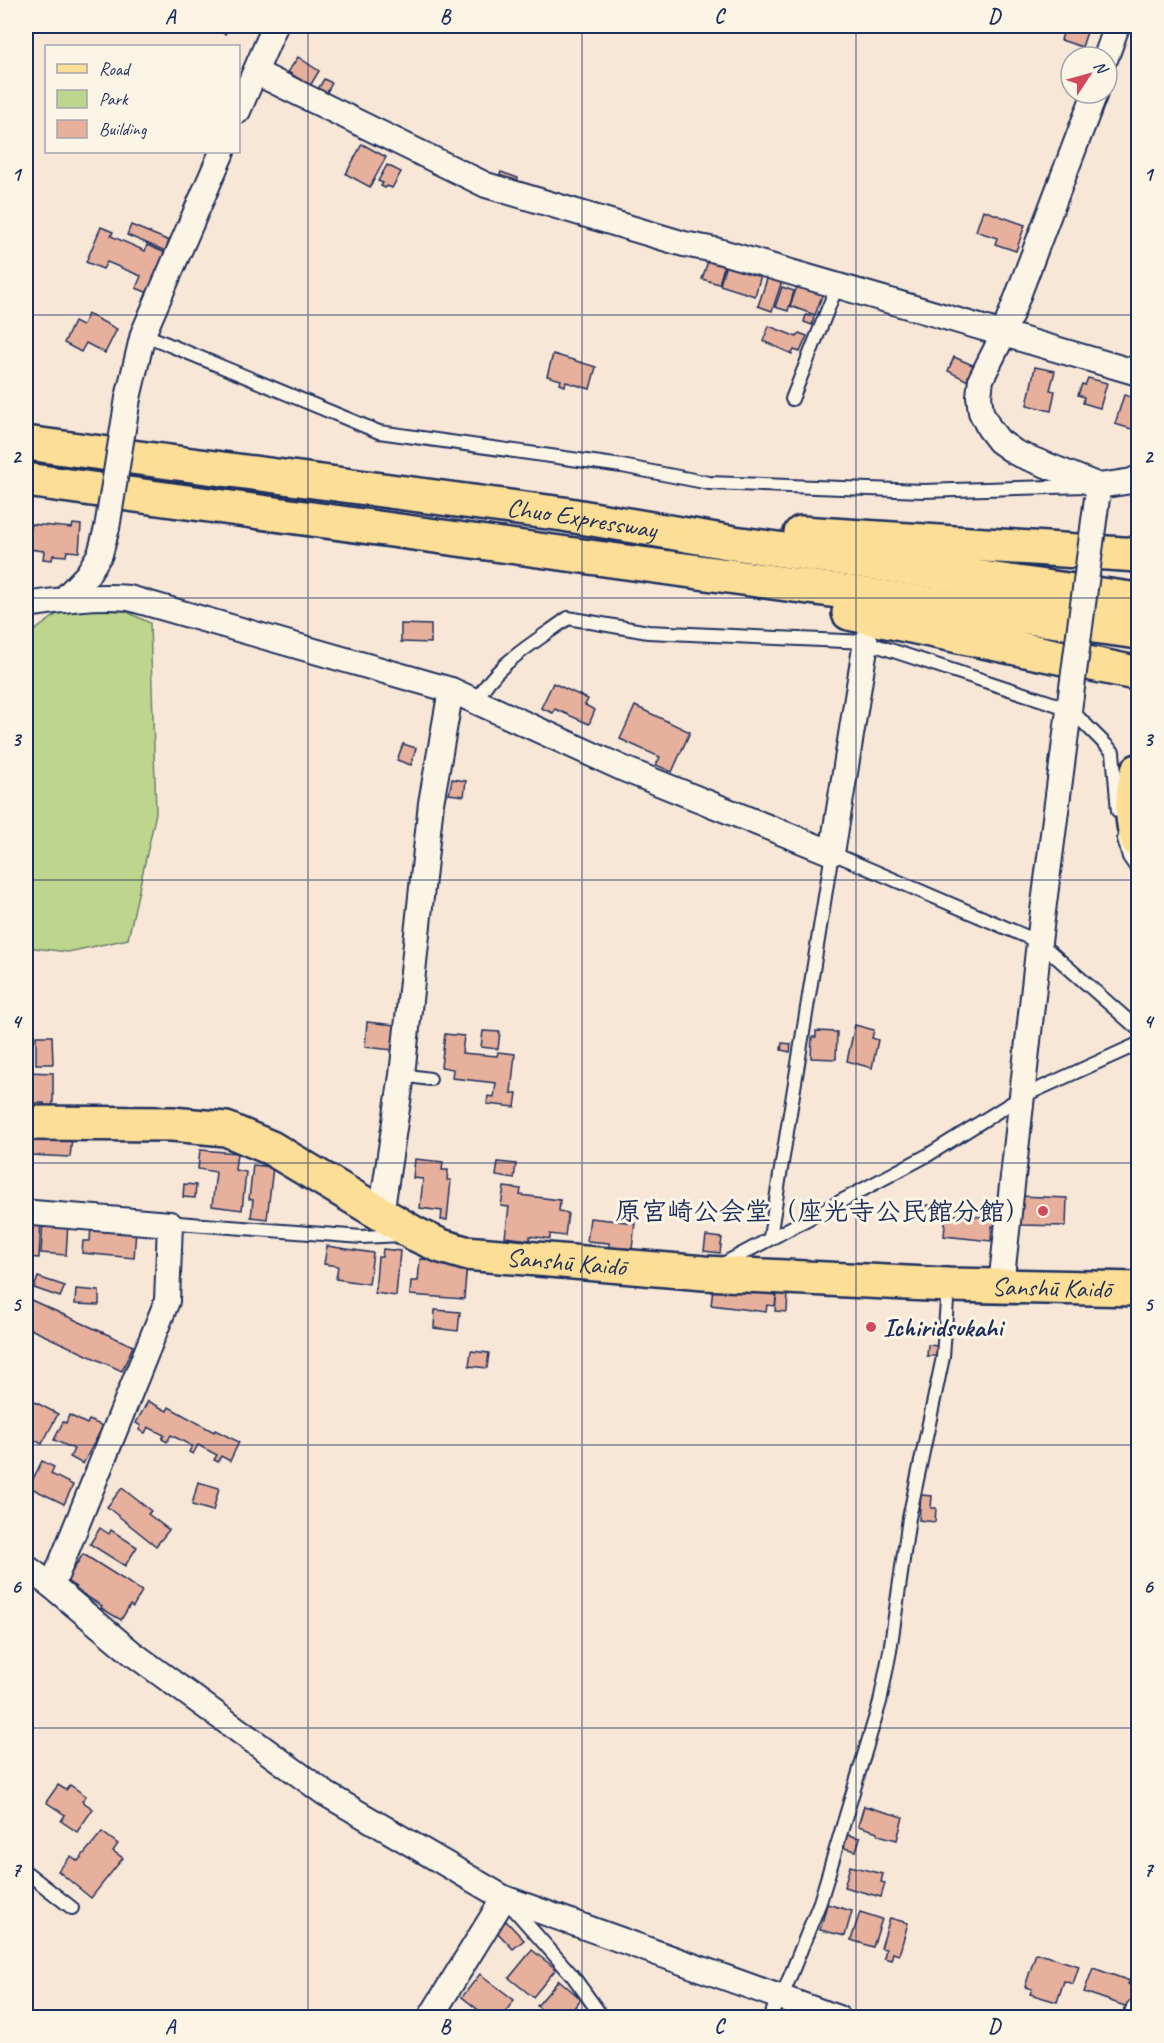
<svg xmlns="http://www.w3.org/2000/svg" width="1164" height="2043" font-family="Caveat,'Klee One',sans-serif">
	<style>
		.green { fill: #bdd58c; stroke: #6c8275; stroke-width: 1.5 }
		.building { fill: #e7b09c; stroke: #1b2f5e; stroke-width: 1.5 }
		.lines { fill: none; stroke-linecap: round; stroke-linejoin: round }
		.service-casing { stroke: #1b2f5e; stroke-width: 16 }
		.minor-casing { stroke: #1b2f5e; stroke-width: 28 }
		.primary-casing { stroke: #1b2f5e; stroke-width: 38 }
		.motorway-casing { stroke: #1b2f5e; stroke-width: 38 }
		.service { stroke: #fcf5e5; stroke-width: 12 }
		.minor { stroke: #fcf5e5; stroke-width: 24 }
		.primary { stroke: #fdde96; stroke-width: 33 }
		.motorway { stroke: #fdde96; stroke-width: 33 }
		.minor-bridge-casing { stroke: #1b2f5e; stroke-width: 28; stroke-linecap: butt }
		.minor-bridge { stroke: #fcf5e5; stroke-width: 24 }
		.grid { fill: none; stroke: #1b2f5e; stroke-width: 1.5; stroke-opacity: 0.55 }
		.poi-dot { fill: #d1495b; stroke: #fcf5e5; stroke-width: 2 }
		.labels { text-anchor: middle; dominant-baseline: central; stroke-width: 6; stroke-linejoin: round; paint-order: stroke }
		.street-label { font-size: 26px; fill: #1b2f5e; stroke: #fcf5e5 }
		.poi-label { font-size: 26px; font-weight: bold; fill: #1b2f5e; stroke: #fcf5e5; text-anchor: end }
		.neatline { fill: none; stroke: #1b2f5e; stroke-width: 2 }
		.grid-label { font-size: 20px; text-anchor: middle; font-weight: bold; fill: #1b2f5e }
	</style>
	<rect width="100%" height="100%" fill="#f8e7d6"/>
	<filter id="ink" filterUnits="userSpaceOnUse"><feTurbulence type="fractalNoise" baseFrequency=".0167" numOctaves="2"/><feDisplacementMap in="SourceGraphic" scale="12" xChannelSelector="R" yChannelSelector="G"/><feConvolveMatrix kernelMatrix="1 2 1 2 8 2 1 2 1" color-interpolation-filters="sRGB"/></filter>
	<g filter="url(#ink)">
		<path class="green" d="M64 609 125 611 150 623 156 813 128 939 68 952 26 947V637Z"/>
		<g class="building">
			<path d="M210 26H230L225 34Z"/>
			<path d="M1065 26H1089L1082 47 1061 40Z"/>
			<path d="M298 57 319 71 310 86 288 72Z"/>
			<path d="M324 79 332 83 326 94 318 89Z"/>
			<path d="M362 144 386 157 370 187 346 174Z"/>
			<path d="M387 165 401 172 392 188 387 186 385 188 381 186 383 183 378 181Z"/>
			<path d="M501 172 518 178 517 182 499 177Z"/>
			<path d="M983 210 1025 225 1016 251 995 244 997 238 976 231Z"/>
			<path d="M131 225 172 242 168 252 127 235Z"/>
			<path d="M101 227 113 232 111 236 145 251 147 245 168 254 151 294 136 288 141 276 107 262 103 269 86 262Z"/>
			<path d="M709 258 725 263 719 284 702 279Z"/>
			<path d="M726 264 761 275 755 296 720 285Z"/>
			<path d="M768 276 782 281 772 311 758 306Z"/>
			<path d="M798 284 823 293 815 315 790 306Z"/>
			<path d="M782 287 794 291 788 311 775 307Z"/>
			<path d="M88 314 117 329 105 353 86 343 81 352 64 343 74 322 82 326Z"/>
			<path d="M806 315 814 317 812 325 804 322Z"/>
			<path d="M769 326 797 337 799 333 807 336 800 352 794 350 792 354 763 341Z"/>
			<path d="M553 354 596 367 590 389 566 382 565 386 560 384 561 380 547 376Z"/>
			<path d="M954 357 977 367 970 382 948 371Z"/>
			<path d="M1035 367 1055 371 1050 390 1055 391 1051 411 1027 405Z"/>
			<path d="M1088 378 1107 383 1100 408 1083 403 1084 397 1078 395 1082 384 1085 385Z"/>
			<path d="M1124 395 1138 399V431L1115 424Z"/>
			<path d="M31 524 72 528 73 524 81 525 79 552 67 551 66 556 53 555 52 560 43 559 44 551 28 549Z"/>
			<path d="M401 624 431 625V643L401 642Z"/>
			<path d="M553 683 588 699 585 705 595 710 589 724 555 709 553 713 541 708Z"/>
			<path d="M635 706 690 732 672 772 656 765 660 757 620 739Z"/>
			<path d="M403 744 416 748 411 765 397 760Z"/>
			<path d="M452 779 466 781 464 796 449 794Z"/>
			<path d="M26 995H28L29 1010H26Z"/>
			<path d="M367 1022 395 1025 393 1050 365 1047Z"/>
			<path d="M855 1025 874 1030 872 1038 878 1040 872 1068 847 1061Z"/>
			<path d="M483 1031 500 1032 498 1049 481 1047Z"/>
			<path d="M816 1031 837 1032 836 1059 811 1058 812 1037H816Z"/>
			<path d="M445 1034 464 1036 462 1053 497 1056 498 1052 515 1054 511 1093H517L515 1107 487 1104 488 1096 494 1097 496 1083 452 1078 453 1069 441 1067Z"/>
			<path d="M36 1036H52L53 1064H36Z"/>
			<path d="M782 1043 791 1044 790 1052 781 1050Z"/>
			<path d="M26 1072 53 1073V1108L44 1107V1103H26Z"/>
			<path d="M33 1131 72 1138 70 1157 31 1155Z"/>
			<path d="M200 1150 237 1153 235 1170 246 1172 242 1210 212 1206 216 1172 198 1169Z"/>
			<path d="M415 1159 443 1162 442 1170H448L447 1180H451L447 1220H441L442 1211 420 1208 423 1179 413 1178Z"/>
			<path d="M498 1162 516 1164 514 1179 496 1176Z"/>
			<path d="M253 1165 273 1167 267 1219 251 1217 253 1200 249 1199Z"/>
			<path d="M184 1184 196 1185 195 1198 183 1197Z"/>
			<path d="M504 1187 521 1189 520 1195 560 1200 559 1211 568 1213 565 1236 550 1234V1239L530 1236V1240L505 1237 509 1207 501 1206Z"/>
			<path d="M1020 1196 1067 1198 1066 1226 1020 1225Z"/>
			<path d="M926 1205 936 1206 934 1220 924 1219Z"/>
			<path d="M995 1212 1000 1213 999 1227 992 1226 991 1241 944 1236 946 1214 995 1218Z"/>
			<path d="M590 1218 635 1223 632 1249 609 1247V1243L587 1241Z"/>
			<path d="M26 1219 41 1220 39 1258 26 1257Z"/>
			<path d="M43 1221 68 1223 66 1255 41 1253Z"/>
			<path d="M91 1225 136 1229 134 1258 82 1253 83 1241H90Z"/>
			<path d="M706 1236 722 1238 720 1253 704 1251Z"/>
			<path d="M327 1246 373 1253 369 1284 336 1279 338 1266 324 1264Z"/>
			<path d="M383 1249 400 1251 396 1296 375 1293 378 1257H382Z"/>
			<path d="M420 1259 467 1263 464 1299 410 1295 411 1281H418Z"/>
			<path d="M38 1277 65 1286 60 1297 34 1288Z"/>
			<path d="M714 1280 777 1291 775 1306 767 1305 766 1312 711 1305Z"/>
			<path d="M76 1289 99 1291V1305L75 1304Z"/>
			<path d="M777 1291 788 1292 787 1312 775 1311Z"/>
			<path d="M31 1300 133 1346 122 1371 26 1327V1311Z"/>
			<path d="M435 1310 460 1312 458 1331 434 1328Z"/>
			<path d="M928 1345 938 1346 937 1356H927Z"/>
			<path d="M471 1351 489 1353 487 1368 469 1366Z"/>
			<path d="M31 1400 58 1414 42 1444 29 1437 31 1434 26 1431V1410Z"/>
			<path d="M148 1401 167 1411 169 1407 214 1432 215 1430 239 1442 230 1461 221 1456 218 1462 214 1460 217 1455 198 1445 193 1454 189 1452 192 1446 171 1435 167 1442 162 1439 164 1435 148 1427 145 1433 139 1430 141 1426 136 1423Z"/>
			<path d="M69 1415 87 1424 89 1420 103 1426 83 1464 70 1457 74 1449 54 1440 63 1422 66 1423Z"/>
			<path d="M42 1461 54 1467 51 1474 73 1485 64 1504 29 1487Z"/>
			<path d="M198 1482 219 1488 213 1511 192 1505Z"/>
			<path d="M122 1488 151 1511 148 1514 169 1530 156 1546 107 1507Z"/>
			<path d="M921 1495 932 1496 931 1508H936L935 1522 919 1520Z"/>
			<path d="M100 1528 109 1534 111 1530 137 1547 125 1566 90 1544Z"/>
			<path d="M83 1554 142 1591 133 1607 130 1605 121 1620 101 1608 102 1606 75 1589 76 1587 66 1581Z"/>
			<path d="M58 1785 66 1790 70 1785 86 1796 82 1801 93 1809 77 1832 61 1821 65 1815 46 1802Z"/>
			<path d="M864 1806 903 1817 897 1840 878 1835V1832L858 1826Z"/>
			<path d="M102 1832 118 1844 113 1851 123 1858 91 1898 58 1871 71 1856 78 1861Z"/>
			<path d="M847 1835 860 1838 856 1851 844 1848Z"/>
			<path d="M850 1866 883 1874 881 1882 885 1883 881 1897 844 1887Z"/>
			<path d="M827 1904 852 1911 845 1936 820 1930Z"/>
			<path d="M860 1912 882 1919 873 1947 851 1940Z"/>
			<path d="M890 1918 908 1923 899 1955 893 1953 891 1960 884 1958 886 1949 881 1948Z"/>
			<path d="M506 1921 524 1940 513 1949 496 1931Z"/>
			<path d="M532 1950 556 1969 533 1997 509 1978Z"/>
			<path d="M1036 1953 1079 1966 1073 1984 1064 1981 1057 2002 1030 1994 1032 1989 1025 1987Z"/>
			<path d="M1093 1968 1130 1981 1128 1984 1138 1987 1131 2008 1084 1992Z"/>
			<path d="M480 1974 514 2000 501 2018H485L486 2016 462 1997Z"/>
			<path d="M559 1980 581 1999 567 2017 562 2013 558 2018H551L537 2006Z"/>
		</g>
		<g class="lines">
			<defs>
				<g id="service">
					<path d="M143 334 379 432 622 466 709 483 923 491 1086 486"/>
					<path d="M792 399 837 286"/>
					<path d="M476 702C493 665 536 642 568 618L648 632 866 642 1070 709 1113 752 1118 811"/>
					<path d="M1124 839 1129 857 1138 870"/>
					<path d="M402 1075 430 1079"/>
					<path d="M170 1224 178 1223 362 1237 402 1235"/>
					<path d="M770 1237 832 853 1039 942 1138 1029"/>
					<path d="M719 1266 928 1155 1021 1097 1138 1044"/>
					<path d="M26 1872 72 1908"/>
					<path d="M511 1906 572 1975 603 2018"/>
					<path d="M781 1999 820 1902 880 1702 890 1651 909 1518 943 1357 948 1287"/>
					<path d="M771 2018 777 1997"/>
				</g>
				<g id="minor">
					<path d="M1106 57 1117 26"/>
					<path d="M255 72 486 185 684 244 715 250 1138 373"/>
					<path d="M1095 93 1003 335 981 379 979 396 981 412 989 428 999 441 1016 453 1099 486 1132 481 1138 478"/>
					<path d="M238 111 275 26"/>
					<path d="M128 398 143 334 222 152"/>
					<path d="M63 600 87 575 100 554 107 528"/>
					<path d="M26 605C60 600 94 595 129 598L451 690 624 769 832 853 866 642"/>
					<path d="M33 1213 170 1224 167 1301 52 1586"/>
					<path d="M381 1215 402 1075 431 803 451 690"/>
					<path d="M1001 1285 1039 942 1071 695"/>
					<path d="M26 1567 52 1586 132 1653 326 1794 504 1898 838 2018"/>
					<path d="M430 2018 504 1898"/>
					<path d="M1136 2018 1138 2011"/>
				</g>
				<g id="primary">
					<path id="s1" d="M26 1123 172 1124 226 1129 271 1148 415 1234 441 1246 465 1253 704 1273 948 1285 1138 1289"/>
				</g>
				<g id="motorway">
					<path id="s2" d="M26 443 563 514 734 543 1138 600"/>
					<path d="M26 480 1138 632"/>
					<path d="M801 533 1138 555"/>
					<path d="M849 613 1135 673"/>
					<path d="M1138 771C1131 795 1130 817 1138 841"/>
				</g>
			</defs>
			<use href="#service" class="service-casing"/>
			<use href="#minor" class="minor-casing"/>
			<use href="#primary" class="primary-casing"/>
			<use href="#motorway" class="motorway-casing"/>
			<use href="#service" class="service"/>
			<use href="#minor" class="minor"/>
			<use href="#primary" class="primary"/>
			<use href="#motorway" class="motorway"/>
			<defs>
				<g id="minor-bridge">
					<path d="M107 528 128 398"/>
					<path d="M1071 695 1097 498"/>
				</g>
			</defs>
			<use href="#minor-bridge" class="minor-bridge-casing"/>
			<use href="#minor-bridge" class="minor-bridge"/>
		</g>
	</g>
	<path class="grid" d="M308 26V2018M582 26V2018M856 26V2018M26 315H1138M26 598H1138M26 880H1138M26 1163H1138M26 1445H1138M26 1728H1138"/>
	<g class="poi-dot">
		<circle cx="1043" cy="1211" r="6"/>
		<circle cx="871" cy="1327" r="6"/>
	</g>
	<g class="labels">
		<g class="street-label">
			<text stroke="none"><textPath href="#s2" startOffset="561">Chuo Expressway</textPath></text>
			<text stroke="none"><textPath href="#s1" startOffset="572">Sanshū Kaidō</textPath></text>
			<text stroke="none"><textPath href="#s1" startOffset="1058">Sanshū Kaidō</textPath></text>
		</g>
		<g class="poi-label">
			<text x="1031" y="1211">原宮崎公会堂（座光寺公民館分館）</text>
			<text x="883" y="1327" text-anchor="start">Ichiridsukahi</text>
		</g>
	</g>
	<rect width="1164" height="2043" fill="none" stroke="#fcf5e5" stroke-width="66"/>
	<rect x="45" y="45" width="195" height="108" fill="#fcf5e5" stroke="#a2a6af" stroke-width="1.5"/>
	<rect x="57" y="64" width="30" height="9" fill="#fdde96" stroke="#a2a6af" stroke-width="1.5"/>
	<text x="99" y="75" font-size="18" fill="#1b2f5e">Road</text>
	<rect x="57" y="90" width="30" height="18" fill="#bdd58c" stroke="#a2a6af" stroke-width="1.5"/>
	<text x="99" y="105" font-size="18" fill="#1b2f5e">Park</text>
	<rect x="57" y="120" width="30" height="18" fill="#e7b09c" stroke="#a2a6af" stroke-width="1.5"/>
	<text x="99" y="135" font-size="18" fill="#1b2f5e">Building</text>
	<g transform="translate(1089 75) rotate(54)"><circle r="28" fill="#fcf5e5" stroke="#a2a6af" stroke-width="1.5"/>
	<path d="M0-4.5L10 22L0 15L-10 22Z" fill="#d1495b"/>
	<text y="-9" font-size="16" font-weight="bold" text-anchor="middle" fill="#1b2f5e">N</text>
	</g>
	<rect x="33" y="33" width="1098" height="1977" class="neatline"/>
	<g class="grid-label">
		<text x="170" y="23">A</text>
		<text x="445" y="23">B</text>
		<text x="719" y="23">C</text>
		<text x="994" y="23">D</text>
		<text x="16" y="181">1</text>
		<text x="1148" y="181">1</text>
		<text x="16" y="463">2</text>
		<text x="1148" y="463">2</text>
		<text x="16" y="746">3</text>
		<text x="1148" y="746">3</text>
		<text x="16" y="1028">4</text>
		<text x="1148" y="1028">4</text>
		<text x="16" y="1311">5</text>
		<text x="1148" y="1311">5</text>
		<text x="16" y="1593">6</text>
		<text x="1148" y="1593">6</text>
		<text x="16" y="1876">7</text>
		<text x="1148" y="1876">7</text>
		<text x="170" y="2033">A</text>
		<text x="445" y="2033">B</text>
		<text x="719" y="2033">C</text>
		<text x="994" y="2033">D</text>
	</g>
</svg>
